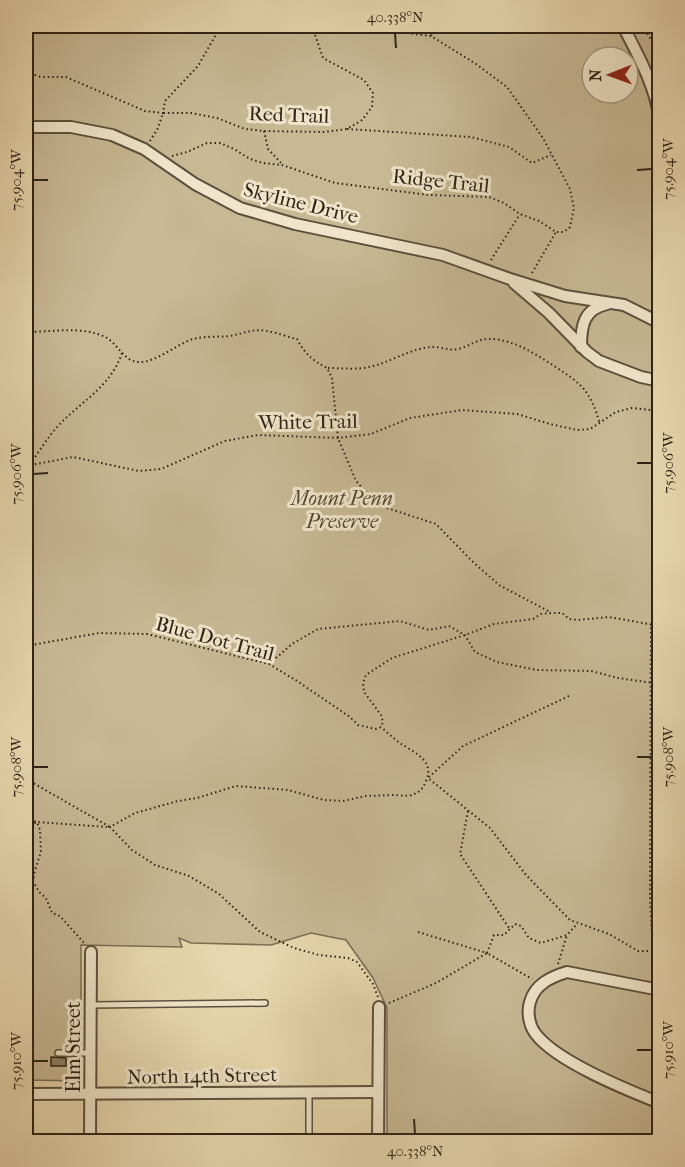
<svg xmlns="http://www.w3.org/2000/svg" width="685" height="1167" font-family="'IM FELL French Canon',serif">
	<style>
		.green { fill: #c8b894; stroke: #7b6e56; stroke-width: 1.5; fill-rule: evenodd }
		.building { fill: #8f8166; stroke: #2e2317; stroke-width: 1.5 }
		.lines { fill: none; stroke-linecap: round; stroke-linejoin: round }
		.lane-casing { stroke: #5c503d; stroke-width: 8 }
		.street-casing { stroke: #5c503d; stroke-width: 14 }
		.path { stroke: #2e2317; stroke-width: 2; stroke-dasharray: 1.5 3; stroke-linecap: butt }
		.lane { stroke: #f0e5ca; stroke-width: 5 }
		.street { stroke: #f0e5ca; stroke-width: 10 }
		.ticks { fill: none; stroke: #2e2317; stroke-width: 2 }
		.labels { text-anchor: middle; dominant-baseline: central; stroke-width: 6; stroke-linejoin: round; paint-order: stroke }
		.street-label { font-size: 20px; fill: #2e2317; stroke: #f0e5ca }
		.park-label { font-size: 20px; font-style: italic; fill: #544836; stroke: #f0e5ca }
		.neatline { fill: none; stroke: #2e2317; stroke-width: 2 }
		.ticks-label { font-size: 15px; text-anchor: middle; fill: #2e2317 }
	</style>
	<rect width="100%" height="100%" fill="#e8d7ae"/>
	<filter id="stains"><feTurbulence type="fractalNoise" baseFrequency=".00333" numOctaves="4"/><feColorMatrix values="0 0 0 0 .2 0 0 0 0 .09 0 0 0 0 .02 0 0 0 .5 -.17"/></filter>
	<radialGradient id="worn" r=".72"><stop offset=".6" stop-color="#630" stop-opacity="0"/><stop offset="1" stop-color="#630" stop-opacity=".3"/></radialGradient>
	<path class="green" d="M26 26H659V1141H387V1008L373 978 346 940 311 933 271 945 191 943 179 938 182 947 81 945V1081L26 1080ZM592 57H628V93H592Z"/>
	<path class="building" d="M51 1057 66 1058V1066H51Z"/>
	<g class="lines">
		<defs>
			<g id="lane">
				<path d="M91 1005 265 1003"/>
				<path d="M58 1053H91"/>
				<path d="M309 1142V1093"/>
			</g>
			<g id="street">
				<path d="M623 26C638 55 656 87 660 121"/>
				<path d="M26 127H71L112 135 144 149 195 184 240 208 295 224 443 255 510 279 565 296 624 305 660 323"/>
				<path d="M514 283 549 313 587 352 599 361 641 377 660 381"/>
				<path d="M581 347C581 325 584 309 607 304"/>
				<path d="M660 990 567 972C551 977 535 984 530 1002 527 1012 529 1025 535 1033 555 1061 627 1090 660 1103"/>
				<path d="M26 1094 378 1092"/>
				<path d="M90 1142 91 952"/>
				<path d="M378 1142 379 1007"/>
			</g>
		</defs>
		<use href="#lane" class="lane-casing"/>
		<use href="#street" class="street-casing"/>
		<g class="path">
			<path d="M642 26 660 53"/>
			<path d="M431 36 435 26"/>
			<path d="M26 72 41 77H66L145 111 163 113 165 101 198 66 218 31 217 26"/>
			<path d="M347 129 471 137 509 147 532 163 551 155"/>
			<path d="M264 131 268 149 282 164"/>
			<path d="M150 141 158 128 163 113H191L217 118 245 129 264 131 324 132 347 129 362 120 372 107 373 93 364 80 323 58 312 26"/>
			<path d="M172 156 187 152 207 143H220L234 149 250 159 263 163 282 165 335 183 429 195 489 197 504 203 520 214 539 221 556 232H564L570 227 574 208 570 189 543 138 507 87 476 64 431 36 398 32 390 26"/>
			<path d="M491 260 520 214"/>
			<path d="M532 273 556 232"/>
			<path d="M26 332C50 332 80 326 103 336 117 341 123 362 139 362 155 363 177 344 193 339 205 336 218 337 230 336 242 334 253 328 266 331 276 332 287 337 297 339 305 354 312 360 327 368L332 378 338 438 356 481 373 500 387 508 436 524 472 561 499 585 550 612"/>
			<path d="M328 368C342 368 356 370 369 367 390 363 412 347 434 347 442 347 449 351 457 349 467 348 477 339 487 339 511 338 534 353 554 366 582 384 590 390 600 424"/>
			<path d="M30 464C39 452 47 438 58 426 82 400 110 388 122 353"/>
			<path d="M26 466 73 457 139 471 161 469 225 441 258 435 338 438 371 434 410 418 462 410 517 414 550 424 577 430 590 429 616 412 632 408 660 411"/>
			<path d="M26 646 99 633 147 634 269 664 297 681 350 717 358 725 376 729 381 727 383 722 381 715 364 692 363 683 366 675 392 658 465 635 494 624 533 619 541 614 551 613H562L569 619 578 620 609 617 660 626"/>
			<path d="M269 664 292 644 318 629 400 621 429 630 449 626 465 635 475 652 497 662 537 670 591 671 618 678 660 684"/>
			<path d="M569 696 463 746 428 778 490 828 526 875 570 920 609 934 638 951H653L650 898 651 626"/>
			<path d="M26 779 110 827"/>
			<path d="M468 811 460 854 509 928"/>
			<path d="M26 818 37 822 40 830 41 852 35 870 33 881 39 892 46 898 52 913 60 916 84 943"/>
			<path d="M26 827 37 822 107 827"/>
			<path d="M26 875 33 881"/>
			<path d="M418 932 487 953 494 935H504L515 924 521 926 529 938 541 943 567 935 577 924"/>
			<path d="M558 964 567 935"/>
			<path d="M378 997 373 984 357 962 348 958 319 955 294 948 260 932 219 894 189 876 155 865 132 850 110 827 135 813 178 801 197 798 236 786 288 790 324 800 343 801 365 796 393 795 409 796C418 793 423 790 426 781 435 762 416 753 403 745 395 740 388 733 381 727"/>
			<path d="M389 1003 436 983 487 953 532 979"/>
		</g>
		<use href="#lane" class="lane"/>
		<use href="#street" class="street"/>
	</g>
	<path class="ticks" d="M395 33 396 48M637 170 652 169M33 180H48M637 463H652M33 474 48 473M637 757H652M33 767H48M637 1050H652M33 1061H48M414 1119 415 1134"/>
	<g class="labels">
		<g class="street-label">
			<text transform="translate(289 115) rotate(2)">Red Trail</text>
			<text transform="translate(441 181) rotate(6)">Ridge Trail</text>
			<text transform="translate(301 203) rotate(14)">Skyline Drive</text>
			<text transform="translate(308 422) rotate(-1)">White Trail</text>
			<text transform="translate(215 639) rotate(15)">Blue Dot Trail</text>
			<text transform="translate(73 1047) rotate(-90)">Elm Street</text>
			<text transform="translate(202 1076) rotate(-1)">North 14th Street</text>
		</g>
		<g class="park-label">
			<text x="342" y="498">Mount Penn<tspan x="342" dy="23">Preserve</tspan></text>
		</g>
	</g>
	<rect width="685" height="1167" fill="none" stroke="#e8d7ae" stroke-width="66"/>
	<g transform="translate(610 75) rotate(269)"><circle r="28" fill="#f0e5ca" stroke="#a29782" stroke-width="1.5"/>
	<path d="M0-4.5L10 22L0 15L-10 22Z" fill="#8f2418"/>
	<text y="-9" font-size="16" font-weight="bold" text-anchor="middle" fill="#2e2317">N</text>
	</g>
	<rect x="33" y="33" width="619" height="1101" class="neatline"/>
	<g class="ticks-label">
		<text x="395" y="22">40.338°N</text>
		<text transform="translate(668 169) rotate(-90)" y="5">75.904°W</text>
		<text transform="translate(16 180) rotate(-90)" y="5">75.904°W</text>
		<text transform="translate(668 463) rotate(-90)" y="5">75.906°W</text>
		<text transform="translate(16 474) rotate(-90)" y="5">75.906°W</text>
		<text transform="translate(668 757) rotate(-90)" y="5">75.908°W</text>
		<text transform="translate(16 767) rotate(-90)" y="5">75.908°W</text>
		<text transform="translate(668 1050) rotate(-90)" y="5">75.910°W</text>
		<text transform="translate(16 1061) rotate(-90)" y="5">75.910°W</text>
		<text x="415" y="1156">40.338°N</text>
	</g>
	<rect width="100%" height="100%" filter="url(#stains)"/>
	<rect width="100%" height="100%" fill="url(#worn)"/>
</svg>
